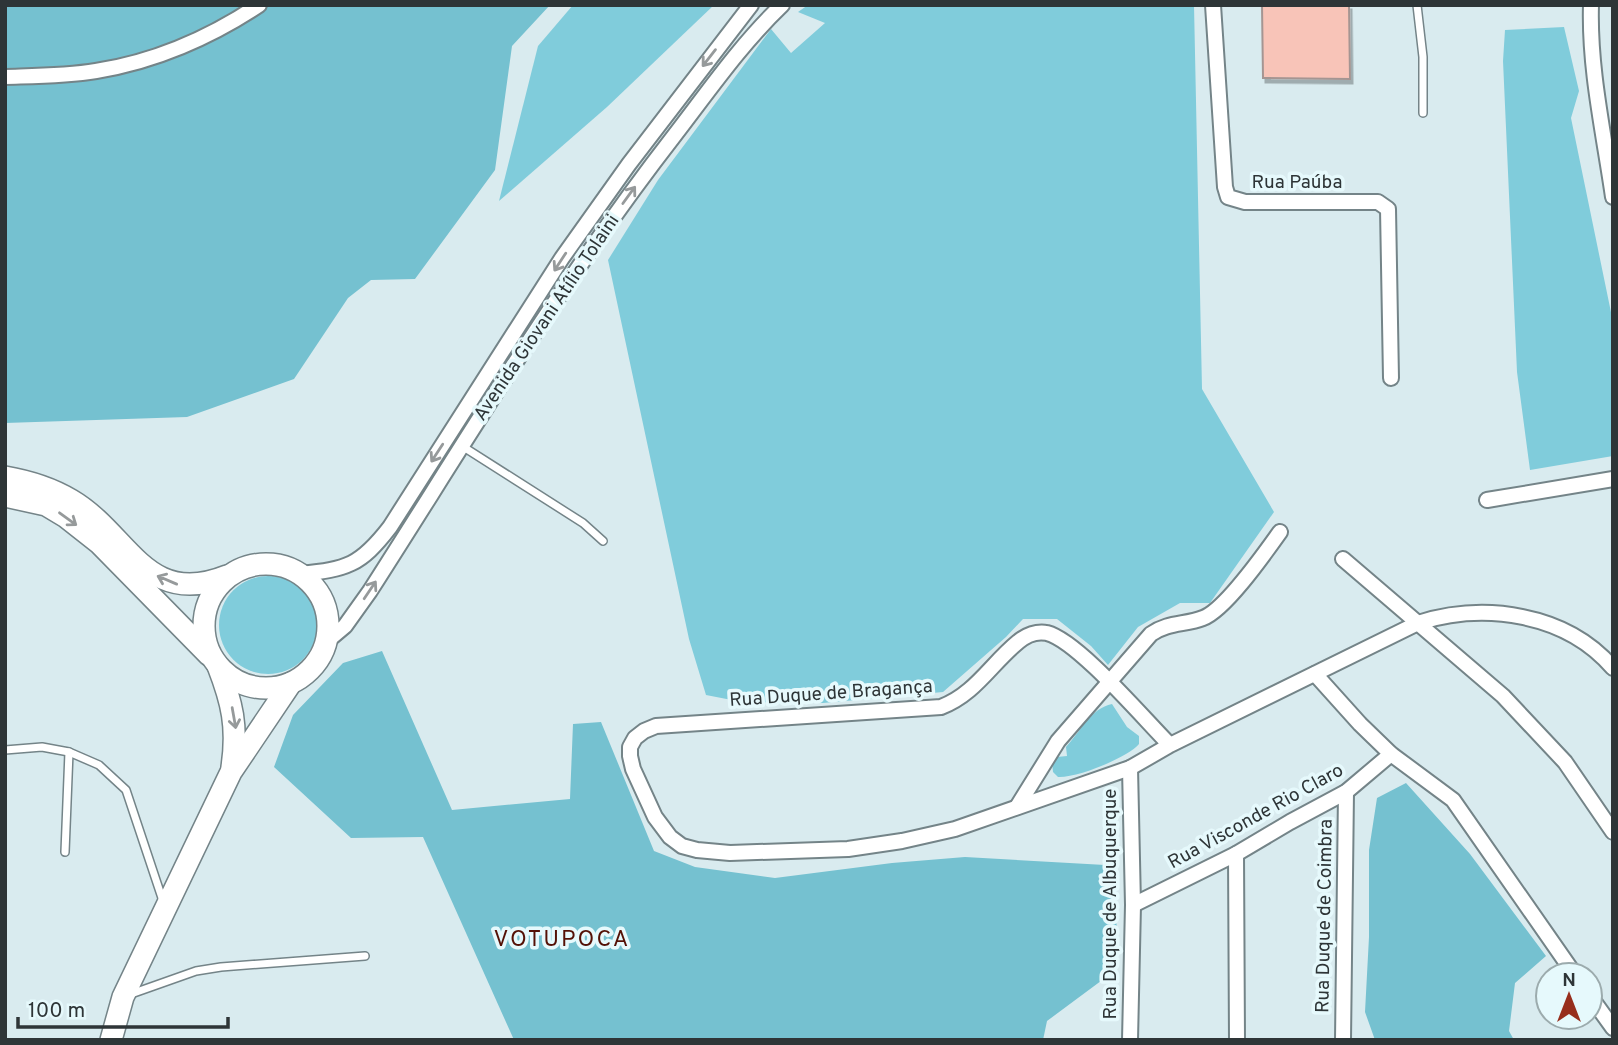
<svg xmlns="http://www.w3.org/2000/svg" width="1618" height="1045" font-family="Overpass,sans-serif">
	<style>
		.green { fill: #80ccdb }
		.forest { fill: #75c1d0 }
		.building { fill: #f8c4b8; stroke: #a59592; stroke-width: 2; filter: url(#shadow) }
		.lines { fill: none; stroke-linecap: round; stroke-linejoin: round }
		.lane-casing { stroke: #748488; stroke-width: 10 }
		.street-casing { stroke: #748488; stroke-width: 18 }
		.secondary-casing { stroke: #748488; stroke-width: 24 }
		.lane { stroke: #fff; stroke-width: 7 }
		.street { stroke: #fff; stroke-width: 14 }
		.secondary { stroke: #fff; stroke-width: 21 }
		.oneway { stroke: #969a9b }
		.labels { text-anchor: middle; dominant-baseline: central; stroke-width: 7; stroke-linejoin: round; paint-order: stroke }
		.street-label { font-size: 19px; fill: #2e3537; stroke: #e6f9fc }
		.quarter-label { font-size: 23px; letter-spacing: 2px; fill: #541106; stroke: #e6f9fc }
	</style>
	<defs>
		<filter id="shadow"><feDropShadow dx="2.5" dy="4.5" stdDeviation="0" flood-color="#0004"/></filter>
	</defs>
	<rect width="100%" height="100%" fill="#d9ebef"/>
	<g class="green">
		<path d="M573 5H714L607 107 499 201 538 46Z"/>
		<path d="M808 5H1194L1202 389 1274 512 1210 603H1180L1138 627 1108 665 1091 646 1057 619H1023L1006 637 943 692 823 703 742 702 706 695 689 639 608 260 658 180 771 29 791 53 825 23 798 12Z"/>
		<path d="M1564 27 1579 91 1571 118 1613 322V456L1530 470 1517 372 1503 61 1505 30Z"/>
		<circle cx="268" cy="625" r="49"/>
		<path d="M1112 704 1127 727 1139 736V744C1127 758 1077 778 1058 777L1053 772 1052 761 1057 757 1067 756 1066 747C1080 732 1091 708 1112 704Z"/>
	</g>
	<g class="forest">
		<path d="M5 5H550L512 46 495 170 415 279 371 280 348 298 294 379 187 417 5 423Z"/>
		<path d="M382 651 452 810 570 799 573 724 601 722 654 851 695 867 775 878 892 863 965 857 1105 865 1118 932 1109 975 1047 1021 1043 1040H514L423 837 351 838 274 767 293 715 343 663Z"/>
		<path d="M1406 783 1470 854 1546 956 1515 983 1509 1031 1514 1040H1375L1365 1012 1369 937V850L1377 798Z"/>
	</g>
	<path class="building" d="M1262 5H1349L1350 79 1263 78Z"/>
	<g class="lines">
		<defs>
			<g id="lane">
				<path d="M1417 5 1423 57V113"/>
				<path d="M462 446 583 523 603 541"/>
				<path d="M5 750 42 747 69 752 99 765 126 790 163 901"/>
				<path d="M65 852 69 752"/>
				<path d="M131 994 196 971 221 967 365 956"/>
			</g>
			<g id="street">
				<path d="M1213 5 1225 187 1228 197 1245 202H1378L1388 209 1391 378"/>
				<path d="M1591 5C1589 69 1604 134 1613 197"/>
				<path d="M5 77C36 76 66 76 96 71 154 62 211 37 259 5"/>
				<path d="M1487 500 1613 479"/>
				<path d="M1343 559 1503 696 1565 762 1613 832"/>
				<path d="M300 574C347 569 360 566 390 527L562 258 629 164 751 5"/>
				<path d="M326 642 345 626 370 591C468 438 562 280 674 136 708 92 741 44 782 5"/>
				<path d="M1315 674 1360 724 1391 754 1453 800 1575 975"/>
				<path d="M1170 745C1144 719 1078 641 1047 633 1037 631 1026 635 1018 642 991 664 975 694 941 707L656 726 644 731 635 738 630 747V756L633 769 655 817 670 837 682 846 697 850 730 853 848 849 902 841 955 829 1130 768 1170 745 1418 623C1484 602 1566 613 1613 668"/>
				<path d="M1017 807 1058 741 1151 634C1168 622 1185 625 1203 618 1225 610 1265 553 1280 532"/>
				<path d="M1236 854 1237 1040"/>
				<path d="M1133 905 1236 854 1290 822 1346 792 1391 754"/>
				<path d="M1590 996 1613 1028"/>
				<path d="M1130 1040 1133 905 1130 768"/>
				<path d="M1343 1040 1346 792"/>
			</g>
			<g id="secondary">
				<path d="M5 477C28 481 51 488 71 500 129 534 145 609 227 576"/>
				<path d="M5 496 46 505 66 517 99 543 209 655"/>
				<circle cx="266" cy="626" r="62"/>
				<path d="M218 666C232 702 238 727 232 767"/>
				<path d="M111 1040 123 997 231 772 291 683"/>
			</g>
		</defs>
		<use href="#lane" class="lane-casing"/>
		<use href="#street" class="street-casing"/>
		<use href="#secondary" class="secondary-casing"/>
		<use href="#lane" class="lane"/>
		<use href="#street" class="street"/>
		<use href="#secondary" class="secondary"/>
	</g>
	<defs><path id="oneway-shaft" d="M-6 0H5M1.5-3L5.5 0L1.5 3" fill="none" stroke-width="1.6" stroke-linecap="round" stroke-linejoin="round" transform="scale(1.75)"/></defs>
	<g class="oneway">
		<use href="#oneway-shaft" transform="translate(709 58) rotate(128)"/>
		<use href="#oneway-shaft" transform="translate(629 195) rotate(-54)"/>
		<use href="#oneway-shaft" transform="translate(560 262) rotate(123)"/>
		<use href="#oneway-shaft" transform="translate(437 453) rotate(123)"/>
		<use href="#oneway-shaft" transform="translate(68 519) rotate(36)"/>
		<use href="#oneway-shaft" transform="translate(167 580) rotate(-157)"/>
		<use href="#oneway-shaft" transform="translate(370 590) rotate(-56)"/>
		<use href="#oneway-shaft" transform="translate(234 718) rotate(80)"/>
	</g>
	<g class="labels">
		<g class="street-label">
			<text x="1297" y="183">Rua Paúba</text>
			<text transform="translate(547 318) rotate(-56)">Avenida Giovani Atílio Tolaini</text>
			<text transform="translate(831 694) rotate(-4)">Rua Duque de Bragança</text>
			<text transform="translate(1256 817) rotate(-29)">Rua Visconde Rio Claro</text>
			<text transform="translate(1111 904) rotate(-90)">Rua Duque de Albuquerque</text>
			<text transform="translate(1325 916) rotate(-89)">Rua Duque de Coimbra</text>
		</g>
		<g class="quarter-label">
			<text x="562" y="940">VOTUPOCA</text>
		</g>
	</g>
	<rect width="1618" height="1045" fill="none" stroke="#2e3537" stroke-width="14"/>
	<g transform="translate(1569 996)"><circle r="33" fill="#e6f9fc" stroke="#9cabad" stroke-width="2"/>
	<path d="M0-5L12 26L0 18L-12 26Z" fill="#972e1c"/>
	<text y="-10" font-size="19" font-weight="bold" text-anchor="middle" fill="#2e3537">N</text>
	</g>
	<path d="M18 1017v10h210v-10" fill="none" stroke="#2e3537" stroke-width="3.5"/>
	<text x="28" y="1017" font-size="21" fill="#2e3537" stroke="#e6f9fc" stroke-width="5" paint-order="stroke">100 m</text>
</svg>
